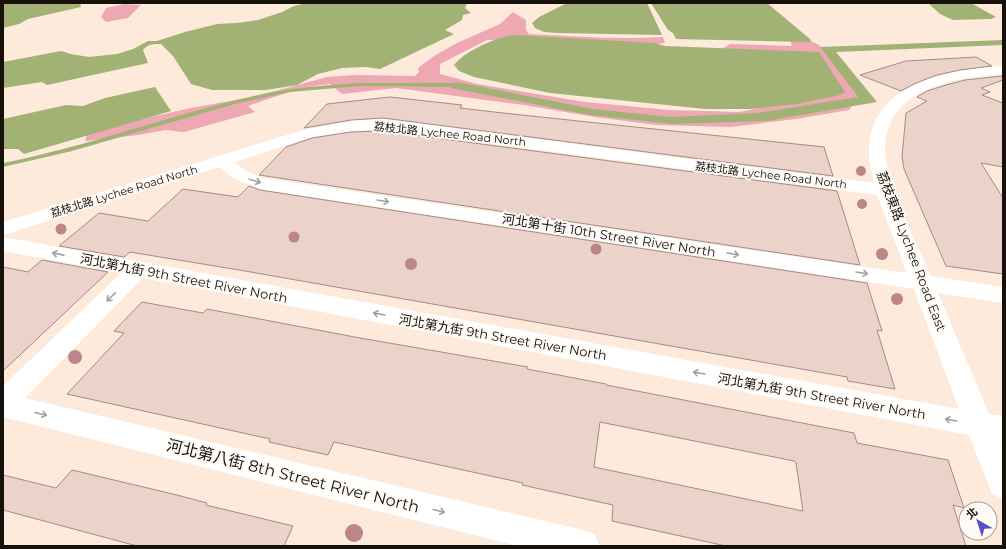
<svg xmlns="http://www.w3.org/2000/svg" width="1006" height="549" font-family="Montserrat,'Noto Sans TC',sans-serif">
	<style>
		.forest { fill: #eea8b4 }
		.water { fill: #a2b275 }
		.lines { fill: none; stroke-linecap: round; stroke-linejoin: round }
		.stream { fill: #a2b275; fill-rule: evenodd }
		.building { fill: #ebd2cb; stroke: #a38c86; fill-rule: evenodd }
		.street { fill: #fff; fill-rule: evenodd }
		.tree { fill: #bb8589 }
		.oneway { stroke: #a2a09e }
		.labels { text-anchor: middle; dominant-baseline: central; stroke-width: 4; stroke-linejoin: round; paint-order: stroke }
		.far-street-label { font-size: 11px; fill: #17110c; stroke: #fefbf7 }
		.street-label { font-size: 13px; fill: #17110c; stroke: #fefbf7 }
		.near-street-label { font-size: 16px; fill: #17110c; stroke: #fefbf7 }
	</style>
	<rect width="100%" height="100%" fill="#fdeada"/>
	<g class="forest">
		<path d="M124 4 141 5 128 18 106 22 101 17 106 8Z"/>
		<path d="M513 12 526 20V30L529 34C574 36 618 40 663 37L665 43 641 46 487 40 440 64V74L477 84 585 102 669 110 739 112 812 98 715 53 730 44 792 46 789 36 797 34 819 45 858 97 849 110 796 119 730 127 656 125 595 117 524 105 396 88 342 94 330 84C301 86 275 97 248 106L255 112 184 132 165 130 138 135 85 141 88 131 191 108 257 96 327 77 356 75 415 76 419 72 418 68 434 56 457 43 500 24Z"/>
	</g>
	<g class="water">
		<path d="M3 3H80L81 7 28 19 19 24 3 28Z"/>
		<path d="M306 3H467L465 8 471 13 463 15 462 20 445 30 454 34 380 69 366 67 342 68 318 74 297 85 266 90H212L191 84 173 56 161 44C153 44 148 44 143 50L148 63 47 85 42 82 3 88V62L61 51 71 54 89 57 117 54 133 49 148 41H157L185 32 217 24 237 23 258 20 282 12 294 6Z"/>
		<path d="M567 3H647L662 35 557 33 544 32 535 28 532 23 539 17Z"/>
		<path d="M651 3H767L810 39 811 42 676 39 673 33 668 30Z"/>
		<path d="M928 3H971L996 17 991 19 953 20 940 14Z"/>
		<path d="M516 35 654 43 665 46 819 52 845 92 840 95 797 104 751 109H705L550 93 474 77 459 71 454 65C465 51 498 36 516 35Z"/>
		<path d="M1003 40V45L836 52 877 102 766 121 672 124 590 115 451 88 457 82 593 109 670 117 758 113 858 97 820 47Z"/>
		<path d="M155 87 171 111 24 154 18 149H3V119L66 105 83 106 105 98Z"/>
	</g>
	<g class="lines">
		<path class="stream" d="M360 83H454L468 87 465 89 454 87 360 86 290 92 235 104 72 151 3 167V163C93 145 178 112 267 93 298 87 329 85 360 83Z"/>
	</g>
	<g class="building">
		<path d="M976 57 992 66 960 70 937 75 916 83 901 91 860 75 906 61Z"/>
		<path d="M1003 76V80L981 88 990 92 982 95 1003 103V167L981 163 1003 198V274L946 266 904 169 902 157 906 113 927 101 917 97 927 91 946 85 965 80Z"/>
		<path d="M390 97 462 105 460 108 503 113 824 147 833 176 383 118 351 120 304 128 327 104Z"/>
		<path d="M383 131 837 191 860 265 259 175 286 147 312 138 351 132Z"/>
		<path d="M249 186 260 190 867 283 882 331 877 330 895 389 848 381 847 377 245 271 130 252 124 257 59 246 99 213 148 221 183 189 238 197Z"/>
		<path d="M42 260 108 272 3 371V267L28 272Z"/>
		<path d="M142 302 203 313 207 309 360 338 528 367 527 369 606 384V385L854 433 857 443 948 460 964 508 953 505 966 546H726L612 521 613 505 522 485 523 483 334 442 328 455 269 442 270 439 67 394 124 333 114 331ZM600 422 794 461 796 463 803 511 594 467Z"/>
		<path d="M72 470 177 495 207 503 206 505 293 526 284 546H137L3 510V475L56 488Z"/>
	</g>
	<g class="lines">
		<path class="street" d="M1003 66V74C955 78 887 87 885 148 884 181 917 244 931 276L1003 287V303L938 293 989 414 1003 416V442L1000 441 1003 448V499L992 494 969 435 143 278 25 398 583 530 595 534 599 546H518L3 417V386L121 273 3 251V237L959 409 914 289 260 189 233 178 220 167 3 235V222L303 130 351 121 383 119 874 183C872 172 868 161 869 150 870 82 950 70 1003 66ZM383 129 877 195 907 273 263 178 246 171 235 162 312 137 351 131Z"/>
	</g>
	<g class="tree">
		<circle cx="861" cy="171" r="5"/>
		<circle cx="862" cy="204" r="5"/>
		<circle cx="61" cy="229" r="5.5"/>
		<circle cx="294" cy="237" r="5.5"/>
		<circle cx="596" cy="249" r="5.5"/>
		<circle cx="882" cy="254" r="6"/>
		<circle cx="411" cy="264" r="6"/>
		<circle cx="897" cy="299" r="6"/>
		<circle cx="75" cy="357" r="7"/>
		<circle cx="354" cy="533" r="9"/>
	</g>
	<defs><path id="oneway-shaft" d="M-6 0H5M1.5-3L5.5 0L1.5 3" fill="none" stroke-width="1.6" stroke-linecap="round" stroke-linejoin="round"/></defs>
	<g class="oneway">
		<use href="#oneway-shaft" transform="translate(255 181) rotate(16)"/>
		<use href="#oneway-shaft" transform="translate(383 201) rotate(9)"/>
		<use href="#oneway-shaft" transform="translate(58 254) rotate(-169)"/>
		<use href="#oneway-shaft" transform="translate(733 254) rotate(9)"/>
		<use href="#oneway-shaft" transform="translate(862 273) rotate(9)"/>
		<use href="#oneway-shaft" transform="translate(111 297) rotate(136)"/>
		<use href="#oneway-shaft" transform="translate(379 314) rotate(-170)"/>
		<use href="#oneway-shaft" transform="translate(699 373) rotate(-170)"/>
		<use href="#oneway-shaft" transform="translate(41 414) rotate(14)"/>
		<use href="#oneway-shaft" transform="translate(951 420) rotate(-170)"/>
		<use href="#oneway-shaft" transform="translate(439 511) rotate(14)"/>
	</g>
	<g class="labels">
		<g class="far-street-label">
			<text transform="translate(450 134) rotate(6)">荔枝北路 Lychee Road North</text>
			<text transform="translate(771 175) rotate(7)">荔枝北路 Lychee Road North</text>
			<text transform="translate(124 191) rotate(-17)">荔枝北路 Lychee Road North</text>
		</g>
		<g class="street-label">
			<text transform="translate(609 235) rotate(9)">河北第十街 10th Street River North</text>
			<text transform="translate(912 251) rotate(69)">荔枝東路 Lychee Road East</text>
			<text transform="translate(184 278) rotate(11)">河北第九街 9th Street River North</text>
			<text transform="translate(503 337) rotate(10)">河北第九街 9th Street River North</text>
			<text transform="translate(822 396) rotate(10)">河北第九街 9th Street River North</text>
		</g>
		<g class="near-street-label">
			<text transform="translate(293 476) rotate(14)">河北第八街 8th Street River North</text>
		</g>
	</g>
	<rect width="1006" height="549" fill="none" stroke="#17110c" stroke-width="8"/>
	<g transform="translate(978 521) rotate(321)"><circle r="19" fill="#fefbf7" stroke="#a29d99"/>
	<path d="M0-3L7 15L0 10L-7 15Z" fill="#5b4fc7"/>
	<text y="-6" font-size="11" font-weight="bold" text-anchor="middle" fill="#17110c">北</text>
	</g>
</svg>
